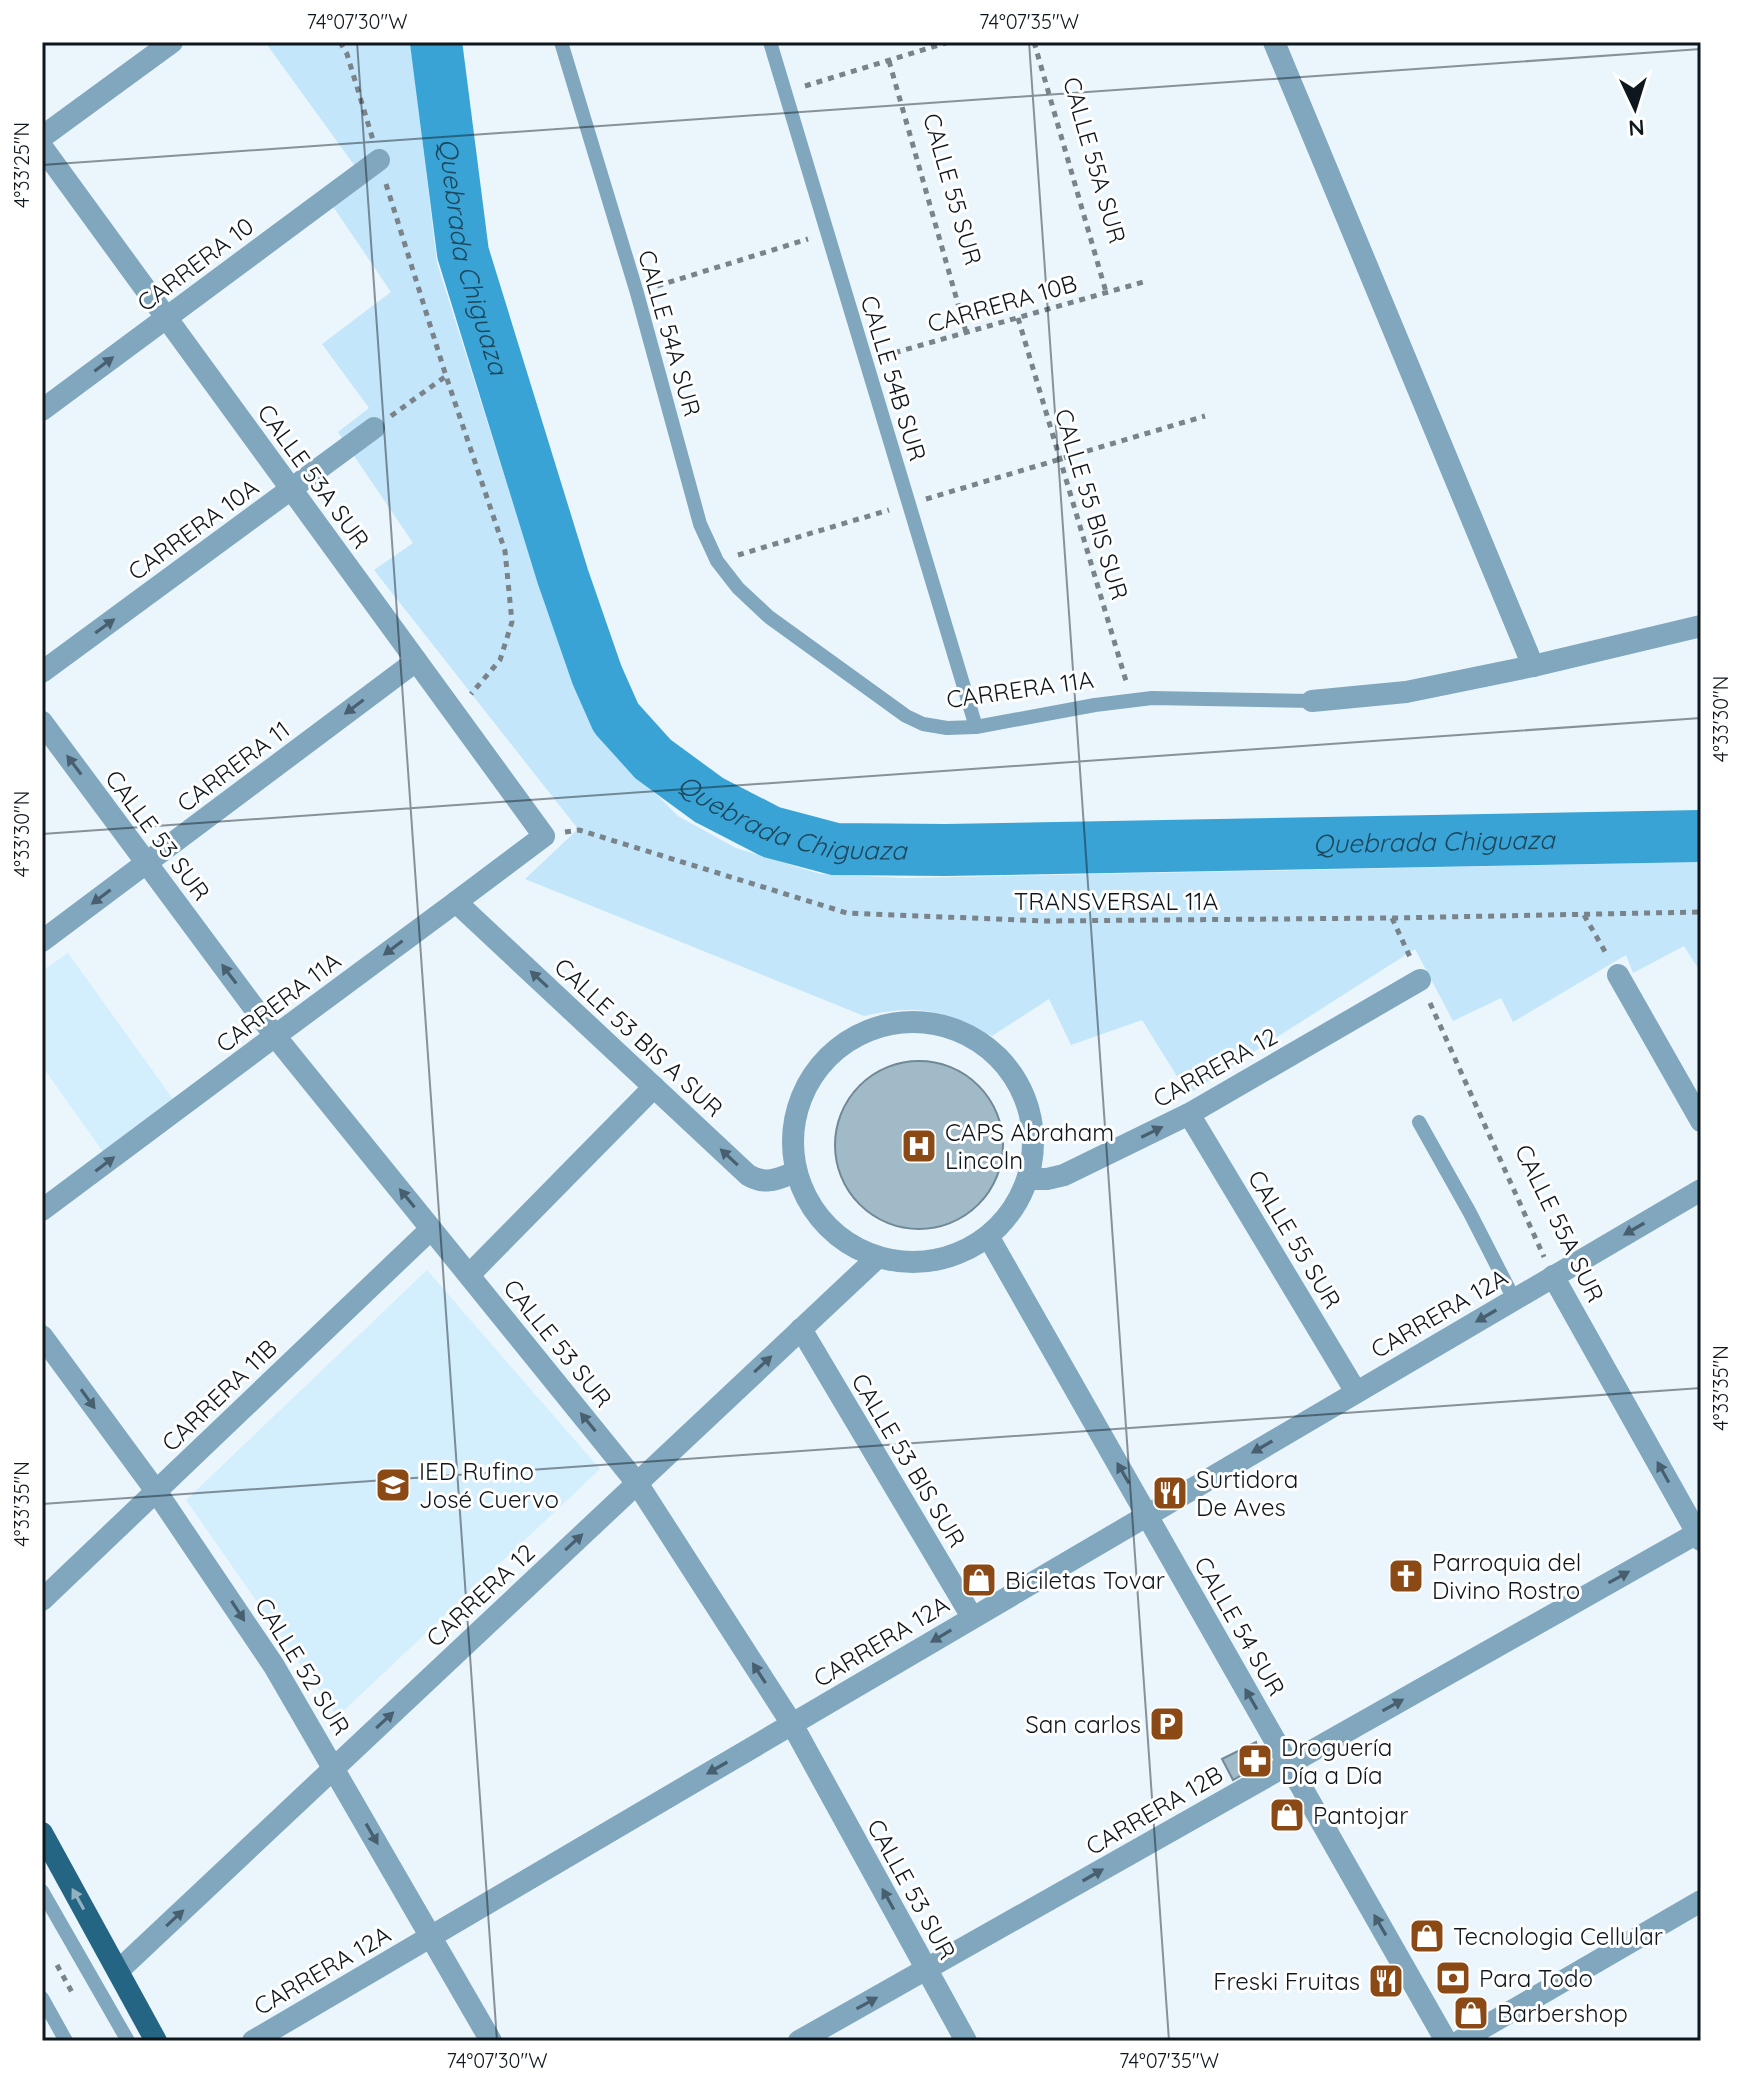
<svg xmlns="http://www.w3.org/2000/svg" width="1743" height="2083" font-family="Quicksand,sans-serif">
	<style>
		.built { fill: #d3eefd }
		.green { fill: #c3e6fb }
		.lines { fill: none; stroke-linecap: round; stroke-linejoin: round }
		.river { stroke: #3aa3d5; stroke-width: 52 }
		.building { fill: #a1bac8; stroke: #718996; stroke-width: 2 }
		.path { stroke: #798389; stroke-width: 5; stroke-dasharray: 6 6; stroke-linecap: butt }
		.service { stroke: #80a7be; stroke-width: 14 }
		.minor { stroke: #80a7be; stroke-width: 22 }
		.tertiary { stroke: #80a7be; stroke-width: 22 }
		.primary { stroke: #256584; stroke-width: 22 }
		.oneway { fill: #475f6e }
		.oneway2 { fill: #92b2c2 }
		.ticks { fill: none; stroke: #0e171d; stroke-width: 2; stroke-opacity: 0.45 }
		.labels { text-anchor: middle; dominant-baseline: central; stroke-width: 6; stroke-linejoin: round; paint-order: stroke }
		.street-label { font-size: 24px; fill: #0e171d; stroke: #fff }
		.poi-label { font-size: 24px; fill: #0e171d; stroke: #fff; text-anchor: start }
		.water-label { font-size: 26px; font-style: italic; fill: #1c475d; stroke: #fff }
		.neatline { fill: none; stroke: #0e171d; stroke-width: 3 }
		.ticks-label { font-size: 20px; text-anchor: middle; fill: #0e171d }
	</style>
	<rect width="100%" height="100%" fill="#ebf6fc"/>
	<g class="built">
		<path d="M68 953 175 1102 104 1153 42 1066V971Z"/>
		<path d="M427 1270 600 1469 337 1717 186 1500Z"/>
	</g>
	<path class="green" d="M265 42H411L419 64 422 138 437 263 546 608 601 739 678 816 736 848 820 874 904 878 1701 862V973L1684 946 1633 973 1626 955 1513 1022 1501 998 1453 1021 1415 949 1188 1094 1142 1020 1071 1045 1049 999 992 1036C944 1010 918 1004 864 1016L525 879 578 829 374 570 413 543 338 432 369 408 322 344 391 292 332 205 365 180Z"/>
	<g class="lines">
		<path class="river" id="s1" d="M436 42 463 253 563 577 597 675 616 718 653 759 709 800 771 832 835 849 945 850 1701 836"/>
	</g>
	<g class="building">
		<circle cx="919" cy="1145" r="84"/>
		<path d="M1256 1742 1259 1759 1258 1766 1233 1780 1222 1759Z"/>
	</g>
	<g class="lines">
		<g class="path">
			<path d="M340 42 347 54 373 140"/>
			<path d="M1034 42 1106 292"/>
			<path d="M889 61 966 332"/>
			<path d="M805 86 949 42"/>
			<path d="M386 184 446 376 505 551 512 622 500 660 471 694"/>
			<path d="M657 286 808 239"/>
			<path d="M1018 318 1126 681"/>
			<path d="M883 356 1147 281"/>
			<path d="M391 416 446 376"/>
			<path d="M926 499 1205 416"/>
			<path d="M738 555 889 510"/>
			<path d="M565 832 579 830 847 913 1043 921 1392 918 1701 912"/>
			<path d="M1584 915 1607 955"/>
			<path d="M1392 918 1410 957"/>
			<path d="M1430 1003 1544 1257"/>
			<path d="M57 1965 74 1996"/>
		</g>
		<g class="service">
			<path d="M561 42 637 293 700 524 717 561 738 588 769 617 906 716 923 724 947 728 976 727 1095 705 1152 698 1312 701"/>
			<path d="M770 42 976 727"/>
			<path d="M1419 1122 1470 1213 1514 1299"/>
			<path d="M42 1891 128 2041"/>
			<path d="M42 1998 66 2041"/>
		</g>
		<g class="minor">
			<path d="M1274 42 1533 666"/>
			<path d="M42 137 172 42"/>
			<path d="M42 147 544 836 456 902"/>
			<path d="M42 410 379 160"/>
			<path d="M42 672 374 428"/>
			<path d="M1312 701 1406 692 1533 666 1701 626"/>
			<path d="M42 941 416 661"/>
			<path d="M1618 975 1701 1121"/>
			<path d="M1189 1114 1356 1392"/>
			<path d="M1028 1179H1047L1064 1175 1189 1114 1420 980"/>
			<path d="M42 1210 275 1036 637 1483 792 1724 966 2041"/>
			<path d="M469 1275 654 1087"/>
			<path d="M1553 1276 1701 1540"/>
			<path d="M801 1329 972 1617"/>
			<path d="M42 1600 431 1229"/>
			<path d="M118 1971 878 1257"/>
			<path d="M253 2041 1701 1190"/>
			<path d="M799 2041 1701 1531"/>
			<path d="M1460 2041 1701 1901"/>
		</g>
		<g class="tertiary">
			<path d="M42 722 275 1036 456 902 748 1175C766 1186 779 1178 796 1172"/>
			<circle cx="913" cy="1142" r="120"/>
			<path d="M988 1236 1446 2041"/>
			<path d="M42 1336 156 1491 274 1666 491 2041"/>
		</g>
		<path class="primary" d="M42 1833 156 2041"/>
	</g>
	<defs><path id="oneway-solid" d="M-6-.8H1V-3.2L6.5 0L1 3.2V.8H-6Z" transform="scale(2)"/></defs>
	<g class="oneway">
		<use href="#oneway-solid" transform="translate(104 364) rotate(-37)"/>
		<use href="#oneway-solid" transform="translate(105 626) rotate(-36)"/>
		<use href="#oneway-solid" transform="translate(354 707) rotate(143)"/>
		<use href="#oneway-solid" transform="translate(74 765) rotate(-127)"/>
		<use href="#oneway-solid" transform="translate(101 897) rotate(143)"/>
		<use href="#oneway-solid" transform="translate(393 948) rotate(143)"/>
		<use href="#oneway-solid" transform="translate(229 974) rotate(-127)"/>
		<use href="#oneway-solid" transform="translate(539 979) rotate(-137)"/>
		<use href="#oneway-solid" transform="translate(1152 1132) rotate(-26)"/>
		<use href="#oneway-solid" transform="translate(729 1157) rotate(-137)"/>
		<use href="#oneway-solid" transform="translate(105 1164) rotate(-37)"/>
		<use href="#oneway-solid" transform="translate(407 1198) rotate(-129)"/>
		<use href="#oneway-solid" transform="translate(1634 1229) rotate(150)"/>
		<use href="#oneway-solid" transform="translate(1486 1316) rotate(150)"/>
		<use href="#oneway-solid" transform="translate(763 1364) rotate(-43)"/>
		<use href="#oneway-solid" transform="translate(88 1399) rotate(54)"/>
		<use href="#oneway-solid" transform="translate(588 1422) rotate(-129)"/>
		<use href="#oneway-solid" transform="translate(1262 1447) rotate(150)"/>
		<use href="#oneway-solid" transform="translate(1663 1472) rotate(-119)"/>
		<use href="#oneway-solid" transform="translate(1123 1473) rotate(-120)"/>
		<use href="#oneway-solid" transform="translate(574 1542) rotate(-43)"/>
		<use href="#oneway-solid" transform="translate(1619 1577) rotate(-29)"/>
		<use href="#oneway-solid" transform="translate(238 1611) rotate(57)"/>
		<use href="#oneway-solid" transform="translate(941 1636) rotate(149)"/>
		<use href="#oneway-solid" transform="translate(759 1673) rotate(-123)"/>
		<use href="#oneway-solid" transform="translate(1251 1699) rotate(-120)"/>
		<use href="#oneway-solid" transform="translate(1393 1705) rotate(-29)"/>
		<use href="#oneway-solid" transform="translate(385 1720) rotate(-43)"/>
		<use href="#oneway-solid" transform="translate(717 1768) rotate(150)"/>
		<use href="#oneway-solid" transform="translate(372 1834) rotate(60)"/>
		<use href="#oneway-solid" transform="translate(1093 1875) rotate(-30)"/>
		<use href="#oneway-solid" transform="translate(888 1899) rotate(-119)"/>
		<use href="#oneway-solid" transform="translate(175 1918) rotate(-43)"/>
		<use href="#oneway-solid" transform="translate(1380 1925) rotate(-120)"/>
		<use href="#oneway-solid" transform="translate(867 2003) rotate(-29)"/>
	</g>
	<use class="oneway2" href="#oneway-solid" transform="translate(78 1899) rotate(-119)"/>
	<path class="ticks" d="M357 42 497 2041M1029 42 1169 2041M42 165 1701 49M42 834 1701 718M42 1504 1701 1388"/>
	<defs>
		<symbol id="hospital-square" viewBox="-11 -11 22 22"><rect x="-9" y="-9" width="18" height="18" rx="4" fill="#8a4915" stroke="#fff"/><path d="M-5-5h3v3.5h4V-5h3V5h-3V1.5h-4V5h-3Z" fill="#fff"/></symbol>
		<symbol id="school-square" viewBox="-11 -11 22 22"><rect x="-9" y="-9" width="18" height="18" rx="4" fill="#8a4915" stroke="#fff"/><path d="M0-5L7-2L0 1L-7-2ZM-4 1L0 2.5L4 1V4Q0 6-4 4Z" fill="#fff"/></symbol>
		<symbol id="restaurant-square" viewBox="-11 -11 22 22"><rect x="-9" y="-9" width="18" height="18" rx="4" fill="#8a4915" stroke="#fff"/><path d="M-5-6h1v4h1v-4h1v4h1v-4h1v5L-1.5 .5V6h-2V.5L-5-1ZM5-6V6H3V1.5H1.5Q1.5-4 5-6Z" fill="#fff"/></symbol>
		<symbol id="church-square" viewBox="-11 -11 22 22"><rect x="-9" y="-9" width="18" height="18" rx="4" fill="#8a4915" stroke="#fff"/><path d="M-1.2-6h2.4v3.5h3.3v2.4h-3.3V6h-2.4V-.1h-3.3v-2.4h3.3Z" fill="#fff"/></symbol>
		<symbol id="shop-square" viewBox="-11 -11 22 22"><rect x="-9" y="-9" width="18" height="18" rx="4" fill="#8a4915" stroke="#fff"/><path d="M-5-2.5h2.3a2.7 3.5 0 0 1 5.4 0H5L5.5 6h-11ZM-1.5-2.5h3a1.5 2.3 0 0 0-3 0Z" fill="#fff"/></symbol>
		<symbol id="parking-square" viewBox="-11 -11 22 22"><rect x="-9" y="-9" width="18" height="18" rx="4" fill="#8a4915" stroke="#fff"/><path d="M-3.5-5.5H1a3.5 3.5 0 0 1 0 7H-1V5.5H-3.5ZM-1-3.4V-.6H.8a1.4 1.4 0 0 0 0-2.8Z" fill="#fff"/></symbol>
		<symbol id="pharmacy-square" viewBox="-11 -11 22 22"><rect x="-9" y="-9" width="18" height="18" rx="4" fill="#8a4915" stroke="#fff"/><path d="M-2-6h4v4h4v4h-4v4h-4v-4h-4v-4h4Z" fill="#fff"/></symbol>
		<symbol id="bank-square" viewBox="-11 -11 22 22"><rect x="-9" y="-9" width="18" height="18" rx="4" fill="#8a4915" stroke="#fff"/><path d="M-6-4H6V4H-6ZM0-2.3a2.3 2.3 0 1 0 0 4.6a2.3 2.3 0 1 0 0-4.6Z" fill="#fff"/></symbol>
	</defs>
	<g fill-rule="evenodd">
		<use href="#hospital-square" x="899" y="1126" width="40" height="40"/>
		<use href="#school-square" x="373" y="1465" width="40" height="40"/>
		<use href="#restaurant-square" x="1150" y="1473" width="40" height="40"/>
		<use href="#church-square" x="1386" y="1556" width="40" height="40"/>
		<use href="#shop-square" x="959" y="1560" width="40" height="40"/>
		<use href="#parking-square" x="1147" y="1704" width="40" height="40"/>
		<use href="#pharmacy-square" x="1235" y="1741" width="40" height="40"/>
		<use href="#shop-square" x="1267" y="1795" width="40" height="40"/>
		<use href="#shop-square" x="1407" y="1916" width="40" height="40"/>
		<use href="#bank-square" x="1433" y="1958" width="40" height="40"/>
		<use href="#restaurant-square" x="1366" y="1961" width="40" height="40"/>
		<use href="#shop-square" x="1451" y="1993" width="40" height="40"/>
	</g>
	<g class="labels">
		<g class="street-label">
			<text transform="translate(1095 160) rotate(74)">CALLE 55A SUR</text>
			<text transform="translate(953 189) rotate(74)">CALLE 55 SUR</text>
			<text transform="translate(195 264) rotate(-37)">CARRERA 10</text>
			<text transform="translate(1002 303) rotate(-16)">CARRERA 10B</text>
			<text transform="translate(670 333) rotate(74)">CALLE 54A SUR</text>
			<text transform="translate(894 378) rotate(73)">CALLE 54B SUR</text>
			<text transform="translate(314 476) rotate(54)">CALLE 53A SUR</text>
			<text transform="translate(1092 504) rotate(73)">CALLE 55 BIS SUR</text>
			<text transform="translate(193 529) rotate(-36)">CARRERA 10A</text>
			<text transform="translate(1020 689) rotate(-8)">CARRERA 11A</text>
			<text transform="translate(233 766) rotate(-37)">CARRERA 11</text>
			<text transform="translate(158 835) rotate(53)">CALLE 53 SUR</text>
			<text x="1116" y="901">TRANSVERSAL 11A</text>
			<text transform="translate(278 1002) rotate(-37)">CARRERA 11A</text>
			<text transform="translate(639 1037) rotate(43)">CALLE 53 BIS A SUR</text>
			<text transform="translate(1215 1067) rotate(-29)">CARRERA 12</text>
			<text transform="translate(1560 1223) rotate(64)">CALLE 55A SUR</text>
			<text transform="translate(1295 1239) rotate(59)">CALLE 55 SUR</text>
			<text transform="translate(1439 1313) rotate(-30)">CARRERA 12A</text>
			<text transform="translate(558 1343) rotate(51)">CALLE 53 SUR</text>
			<text transform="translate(219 1395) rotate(-44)">CARRERA 11B</text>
			<text transform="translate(909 1460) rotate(59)">CALLE 53 BIS SUR</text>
			<text transform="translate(480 1595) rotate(-43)">CARRERA 12</text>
			<text transform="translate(1240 1626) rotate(60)">CALLE 54 SUR</text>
			<text transform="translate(881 1641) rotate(-31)">CARRERA 12A</text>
			<text transform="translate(303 1666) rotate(58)">CALLE 52 SUR</text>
			<text transform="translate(1154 1810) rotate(-30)">CARRERA 12B</text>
			<text transform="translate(912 1889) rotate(61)">CALLE 53 SUR</text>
			<text transform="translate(322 1970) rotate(-30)">CARRERA 12A</text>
		</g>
		<g class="poi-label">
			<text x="945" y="1132">CAPS Abraham<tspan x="945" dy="28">Lincoln</tspan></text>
			<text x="419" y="1471">IED Rufino<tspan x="419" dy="28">José Cuervo</tspan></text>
			<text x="1196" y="1479">Surtidora<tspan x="1196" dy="28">De Aves</tspan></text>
			<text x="1432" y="1562">Parroquia del<tspan x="1432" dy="28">Divino Rostro</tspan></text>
			<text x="1005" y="1580">Biciletas Tovar</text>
			<text x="1141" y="1724" text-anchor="end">San carlos</text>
			<text x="1281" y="1747">Droguería<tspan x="1281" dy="28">Día a Día</tspan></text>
			<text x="1313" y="1815">Pantojar</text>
			<text x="1453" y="1936">Tecnologia Cellular</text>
			<text x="1479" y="1978">Para Todo</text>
			<text x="1360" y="1981" text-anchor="end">Freski Fruitas</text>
			<text x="1497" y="2013">Barbershop</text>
		</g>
		<g class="water-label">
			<text stroke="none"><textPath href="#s1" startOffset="218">Quebrada Chiguaza</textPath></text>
			<text stroke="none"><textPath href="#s1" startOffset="914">Quebrada Chiguaza</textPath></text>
			<text stroke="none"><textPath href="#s1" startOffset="1562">Quebrada Chiguaza</textPath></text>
		</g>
	</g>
	<rect width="1743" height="2083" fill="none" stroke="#ffffff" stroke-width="88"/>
	<g transform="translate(1635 108) rotate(176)" stroke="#ffffff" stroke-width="6" paint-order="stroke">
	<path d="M0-6L14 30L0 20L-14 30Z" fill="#0e171d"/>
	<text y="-12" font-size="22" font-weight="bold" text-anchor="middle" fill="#0e171d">N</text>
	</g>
	<rect x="44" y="44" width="1655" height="1995" class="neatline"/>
	<g class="ticks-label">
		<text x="357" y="29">74°07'30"W</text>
		<text x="1029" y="29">74°07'35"W</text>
		<text transform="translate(22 165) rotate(-90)" y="7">4°33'25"N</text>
		<text transform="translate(1721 719) rotate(-90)" y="7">4°33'30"N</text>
		<text transform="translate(22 834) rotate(-90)" y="7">4°33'30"N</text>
		<text transform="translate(1721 1388) rotate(-90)" y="7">4°33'35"N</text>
		<text transform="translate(22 1504) rotate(-90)" y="7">4°33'35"N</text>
		<text x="497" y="2068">74°07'30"W</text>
		<text x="1169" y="2068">74°07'35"W</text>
	</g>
</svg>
